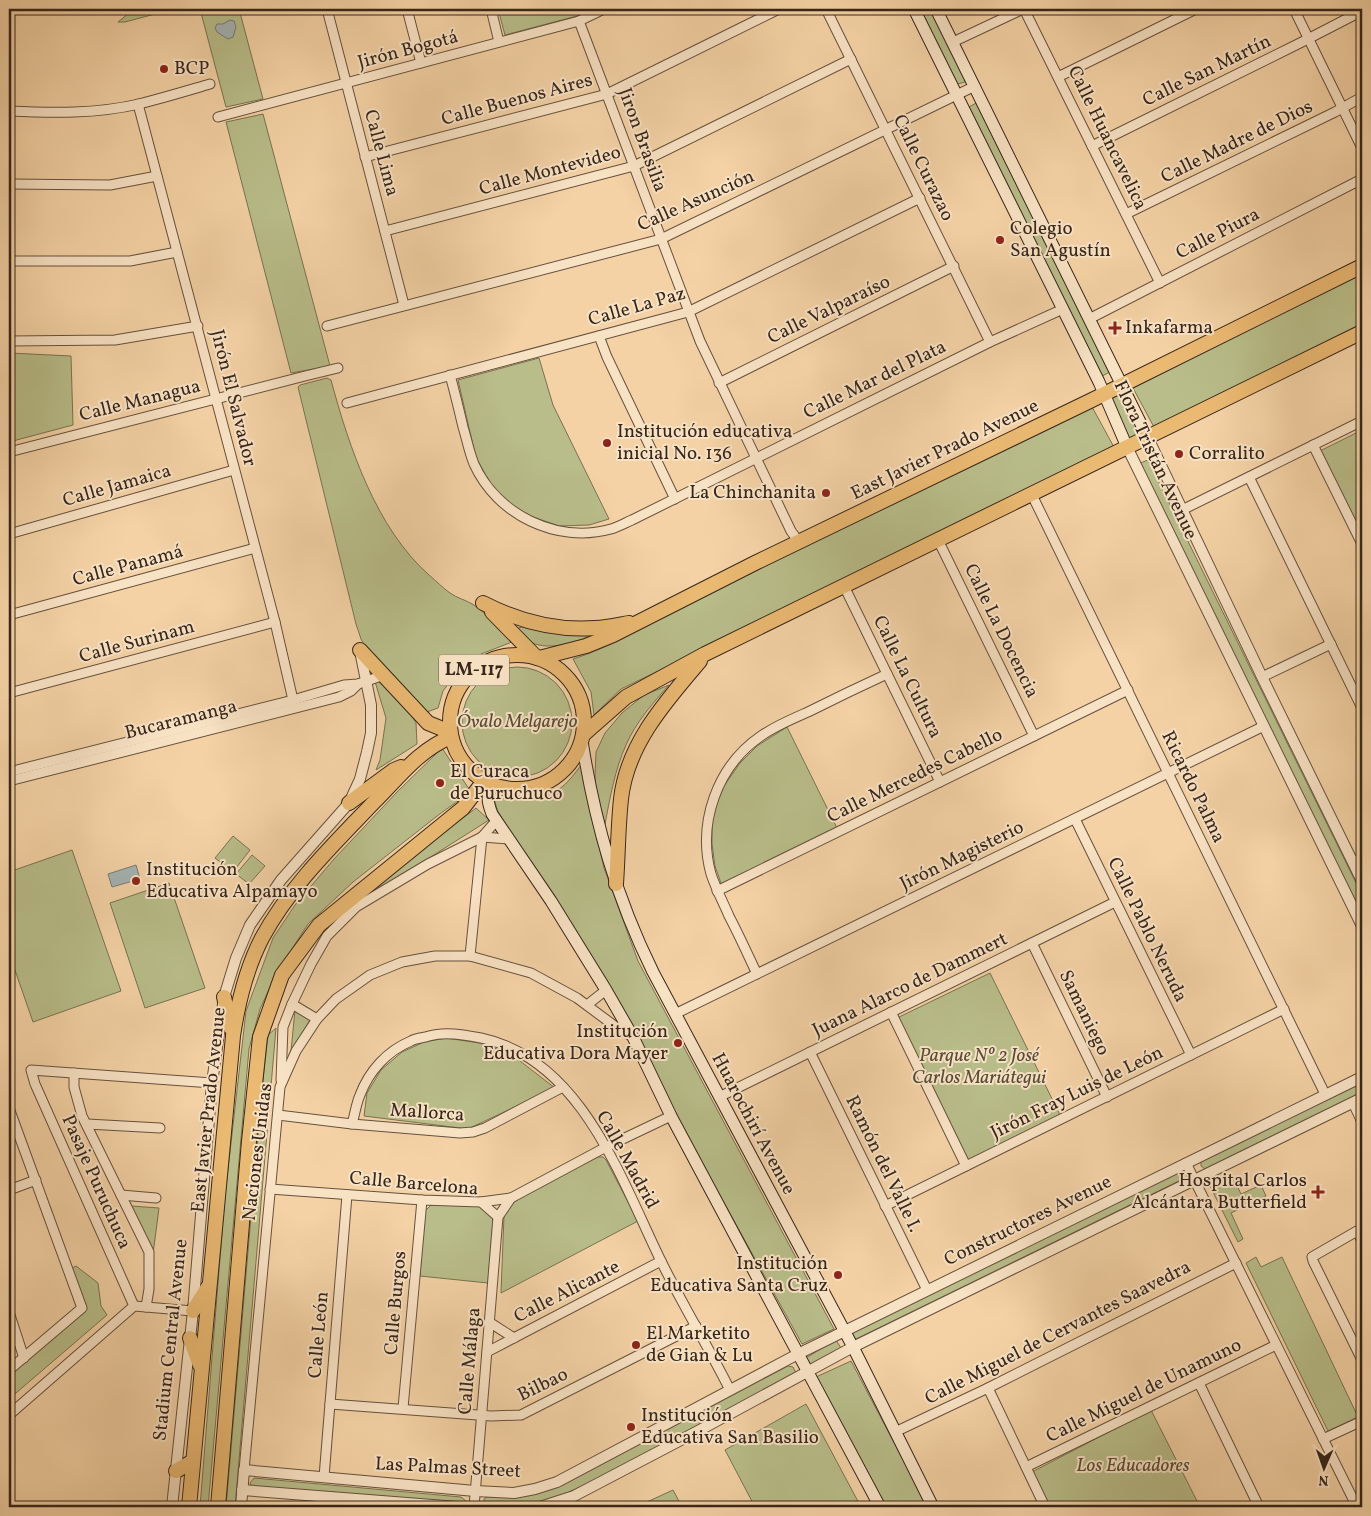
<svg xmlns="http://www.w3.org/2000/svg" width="1371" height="1516" font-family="Vollkorn,serif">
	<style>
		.green { fill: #b8bd89; stroke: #787252 }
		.water { fill: #a2b4b3; stroke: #777b76 }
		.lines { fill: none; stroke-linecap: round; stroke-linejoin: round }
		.minor-casing { stroke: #66513e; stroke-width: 11 }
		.tertiary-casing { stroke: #66513e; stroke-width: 12 }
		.secondary-casing { stroke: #37261b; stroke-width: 13 }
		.primary-casing { stroke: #37261b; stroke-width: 16 }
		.minor { stroke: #f8e2c4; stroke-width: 9 }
		.tertiary { stroke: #f8e2c4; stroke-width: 10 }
		.secondary { stroke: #f8e2c4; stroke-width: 11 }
		.primary { stroke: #eab972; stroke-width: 14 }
		.poi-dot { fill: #8f2418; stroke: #f8e2c4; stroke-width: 2 }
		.labels { text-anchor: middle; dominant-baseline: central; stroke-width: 4; stroke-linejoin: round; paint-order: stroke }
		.shield { fill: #f8e2c4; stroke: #715e4e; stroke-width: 1 }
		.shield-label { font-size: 18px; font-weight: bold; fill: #37261b }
		.street-label { font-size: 19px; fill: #37261b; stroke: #f8e2c4 }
		.poi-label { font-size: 19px; fill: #37261b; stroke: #f8e2c4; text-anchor: start }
		.park-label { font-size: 19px; font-style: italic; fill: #574c36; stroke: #f8e2c4 }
	</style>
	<rect width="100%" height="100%" fill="#f4d2a5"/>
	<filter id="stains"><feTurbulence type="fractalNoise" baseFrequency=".004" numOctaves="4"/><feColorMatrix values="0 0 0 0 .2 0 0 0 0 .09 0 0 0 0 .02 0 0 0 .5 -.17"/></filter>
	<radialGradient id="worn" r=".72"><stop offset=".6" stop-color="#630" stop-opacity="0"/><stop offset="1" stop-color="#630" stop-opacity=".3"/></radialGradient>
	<g class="green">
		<path d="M134 9H174L125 22H118Z"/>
		<path d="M200 9H239L263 99 226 107Z"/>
		<path d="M498 9H591L577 16 505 35Z"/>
		<path d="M920 9H931L965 78V82L958 84 954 80Z"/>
		<path d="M976 103 1110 372 1102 376 969 107Z"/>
		<path d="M263 114 330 366 291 373 226 122Z"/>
		<path d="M1362 273V324L1155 429 1133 388Z"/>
		<path d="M9 353 71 356 73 425 9 442Z"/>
		<path d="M539 358 553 405 609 519 589 525 559 526 530 516 512 505 492 486 476 458 458 380Z"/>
		<path d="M327 378 331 380C349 447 376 528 429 575 436 581 443 588 450 593 457 598 466 600 474 605 488 615 500 629 512 642L481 654 461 667 443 691 438 708 424 713 368 652 361 639 356 624 298 387 300 385Z"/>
		<path d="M1122 393 1141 434 1131 445 1108 394Z"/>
		<path d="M1091 405 1115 449 621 689 594 715 591 692 573 659C608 648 639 630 670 613Z"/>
		<path d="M1362 430V533L1320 451Z"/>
		<path d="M1148 460 1362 895V923L1138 464Z"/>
		<path d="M522 627 546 632 598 633C580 640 559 649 539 645 531 644 522 636 516 631L518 628Z"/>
		<circle cx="517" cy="722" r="55"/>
		<path d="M373 675H378L412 716 416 723 417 744 376 770 380 760 386 718Z"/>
		<path d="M669 685C653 703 636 722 626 745 615 769 610 798 605 824L596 791 595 776 596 752 605 733 622 713 644 695Z"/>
		<path d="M787 727 838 830 722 886 715 866 712 844V815L724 786 740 763 757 746Z"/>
		<path d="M442 748 471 792 441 813 353 882 308 924 277 972 260 1009 249 1049 208 1507H200L225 1196 246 1011 273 938 295 905 334 859 397 792Z"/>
		<path d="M582 764 587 794 604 868 638 961 834 1329 802 1344 577 936 498 812 494 799C512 798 537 797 553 792 565 788 574 774 582 764Z"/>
		<path d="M476 808 489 820 377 891 373 886Z"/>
		<path d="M233 836 250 850 233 872 215 858Z"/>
		<path d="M72 850 121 991 33 1022 9 953V872Z"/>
		<path d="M252 855 265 866 249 884 236 874Z"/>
		<path d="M169 883 205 988 145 1008 110 903Z"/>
		<path d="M990 973 1061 1117 968 1162 897 1018Z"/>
		<path d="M295 1010 310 1020 291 1051Z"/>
		<path d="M276 1028 235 1507H226L262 1089 268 1035Z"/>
		<path d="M446 1038 480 1043 511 1054 555 1088 468 1129 364 1116 367 1093 381 1070 402 1052 424 1042Z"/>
		<path d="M1362 1083V1094L1205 1169 1201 1166V1161Z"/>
		<path d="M598 1157H603L606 1160 638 1221 501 1293 504 1216 508 1207 528 1192Z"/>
		<path d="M1179 1172 1185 1174 1183 1179 856 1339 851 1334 853 1331Z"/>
		<path d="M1231 1173 1241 1194 1261 1185 1266 1196 1231 1213 1243 1239 1238 1242 1209 1184Z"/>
		<path d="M432 1204 480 1206 490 1214 493 1219 488 1283 420 1276 424 1212Z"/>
		<path d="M131 1206 159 1208 153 1254Z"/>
		<path d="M1256 1257 1261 1267 1282 1257 1358 1417 1328 1431 1246 1263Z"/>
		<path d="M76 1266 98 1283 101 1306 107 1315 9 1399V1370L81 1308 68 1270Z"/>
		<path d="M836 1340 841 1348 808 1367 804 1359Z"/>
		<path d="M851 1361 928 1507H885L816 1377Z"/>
		<path d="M788 1366 793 1367 796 1373 595 1480 549 1501 523 1506H484V1499L487 1497C514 1495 538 1494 563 1485Z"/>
		<path d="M806 1404 861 1507H755L725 1450Z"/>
		<path d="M1151 1410 1200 1507H1047L1030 1473Z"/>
		<path d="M254 1478 461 1497 466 1501 465 1505 252 1488 250 1483Z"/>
		<path d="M673 1490 680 1503 671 1507H636Z"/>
	</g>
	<g class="water">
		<path d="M230 20 234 21 236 27 233 37 228 39 217 32 215 28 217 24H223Z"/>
		<path d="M136 865 140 879 112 887 108 874Z"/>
	</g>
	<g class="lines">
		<defs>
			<g id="minor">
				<path d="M327 9 404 305"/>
				<path d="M407 9 421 63"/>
				<path d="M491 9 499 42"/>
				<path d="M826 9 990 342"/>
				<path d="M1024 9 1160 283"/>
				<path d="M1294 9 1362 148"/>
				<path d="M579 21 700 341 791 531 799 542"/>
				<path d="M953 42 1023 9"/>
				<path d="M1058 77 1196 9"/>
				<path d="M138 104 275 622 293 700"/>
				<path d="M9 111C52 113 96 114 139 104 163 98 186 91 210 84"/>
				<path d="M218 117 579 21 604 9"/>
				<path d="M1092 146 1300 43 1362 11"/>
				<path d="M365 157 607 94 779 9"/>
				<path d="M9 184 110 185 157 176"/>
				<path d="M1126 214 1335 112 1362 97"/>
				<path d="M385 231 634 166 851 59"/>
				<path d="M9 261H130L177 252"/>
				<path d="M1089 319 1362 179"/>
				<path d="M327 326 661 239 975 86"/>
				<path d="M599 336 607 357 675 499"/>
				<path d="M9 341 115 340 198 326"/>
				<path d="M450 375C455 393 459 410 463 427 467 440 469 452 474 464 497 515 557 544 611 529 618 527 625 523 632 520L990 342 1063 309"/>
				<path d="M719 383 954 266"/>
				<path d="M347 403 688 312 920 198"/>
				<path d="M1313 445 1362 544"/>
				<path d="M9 452 305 376 338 368"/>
				<path d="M1249 477 1362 708"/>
				<path d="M1032 495 1325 1094"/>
				<path d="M1182 510 1362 421"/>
				<path d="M9 534 234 470"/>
				<path d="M938 540 1034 736"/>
				<path d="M844 586 940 782"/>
				<path d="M9 615 255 548"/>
				<path d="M1262 677 1331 644"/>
				<path d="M9 693 275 622"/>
				<path d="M9 772 293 700 344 685 358 684 384 675"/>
				<path d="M9 781 339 697 351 691 358 684"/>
				<path d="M1075 819 1191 1055"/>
				<path d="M482 837 509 839"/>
				<path d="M1353 862 1362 858"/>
				<path d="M717 891 1128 690"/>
				<path d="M1032 943 1107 1097"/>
				<path d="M470 956 482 837"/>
				<path d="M757 974C748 955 739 935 729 916 723 902 716 889 711 874 697 823 717 766 761 736 775 726 792 719 808 712 834 699 861 686 887 674"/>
				<path d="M292 1004 317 1019"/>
				<path d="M587 1005 606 990"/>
				<path d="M891 1012 966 1166"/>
				<path d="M675 1014 1264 726"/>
				<path d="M810 1052 927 1290"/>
				<path d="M74 1073V1087L82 1116 149 1252V1289L146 1307"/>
				<path d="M281 1080 283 1027 292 1004 311 964 327 936 356 907 428 864 482 837 497 820"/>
				<path d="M719 1097 1115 902"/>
				<path d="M1353 1103 1362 1122"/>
				<path d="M9 1108 82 1308 9 1370"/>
				<path d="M278 1115 352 1124 460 1133 473 1132 485 1128 563 1087"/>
				<path d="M87 1124 160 1128"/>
				<path d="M352 1124C355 1114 356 1104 360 1095 369 1071 387 1051 411 1041 416 1038 423 1038 429 1036 445 1031 465 1035 481 1038 581 1059 621 1179 660 1259 682 1304 708 1346 730 1390"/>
				<path d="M1186 1163 1357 1507"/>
				<path d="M270 1189 422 1200 481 1202 498 1217"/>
				<path d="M9 1190 36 1180"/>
				<path d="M121 1195 156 1198"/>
				<path d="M481 1202 511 1198"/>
				<path d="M885 1206 1284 1009"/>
				<path d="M1362 1241 1357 1231 1312 1257 1313 1261 1362 1360"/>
				<path d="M134 1306 35 1084 31 1070 212 1083"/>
				<path d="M9 1312 24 1358"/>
				<path d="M489 1322 514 1338"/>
				<path d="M487 1352 661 1261"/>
				<path d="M1199 1383 1259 1507"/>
				<path d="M988 1388 1045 1507"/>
				<path d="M330 1404 491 1416 521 1415 696 1326"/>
				<path d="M403 1408 422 1200"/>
				<path d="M9 1415 134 1306 193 1311"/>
				<path d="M895 1432 988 1388 1236 1263"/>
				<path d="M1323 1439 1362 1421"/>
				<path d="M1026 1467 1276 1345"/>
				<path d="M244 1470 280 1087 296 1051 317 1019 336 999 370 975 402 962 435 956H470L531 973 577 998 616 1027 633 1037"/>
				<path d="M324 1477 347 1195"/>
				<path d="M474 1507 498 1217 511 1198 606 1147 671 1116"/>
			</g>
			<g id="tertiary">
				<path d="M1148 438 1262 677 1362 881"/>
				<path d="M1127 447 1362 926"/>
				<path d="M242 1490 458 1507"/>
				<path d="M172 1507 193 1311 212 1083 224 997 236 958 250 925 281 880 349 803 360 779 367 752 371 733V705L360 651"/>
				<path d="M241 1507 244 1470 475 1491 514 1493 535 1489 557 1482 798 1354 1362 1077"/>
				<path d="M540 1507 574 1496 698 1431 853 1347 1362 1098"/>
			</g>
			<g id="secondary">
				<path d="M914 9 1099 382 1127 447"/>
				<path d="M936 9 1148 438"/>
				<path d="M582 741C595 823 616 897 653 972L853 1347 933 1507"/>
				<path d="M491 785C487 797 487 801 492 814L551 901 606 990 633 1037 671 1116 880 1507"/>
			</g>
			<g id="primary">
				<path d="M483 603C518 621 555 631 595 628 606 628 618 625 629 623"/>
				<path d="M492 612 537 658"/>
				<path d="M360 650 428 723 450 732"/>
				<circle cx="517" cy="722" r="67"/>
				<path d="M539 658 586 646 613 635 755 563 1092 400 1362 266"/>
				<path d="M584 734 626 697 705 654 1362 332"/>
				<path d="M349 803 394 770 401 767"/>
				<path d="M616 884C618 856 618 827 621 799 627 744 666 701 700 661"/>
				<path d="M224 997 231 1028"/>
				<path d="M193 1311 208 1287"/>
				<path d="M190 1338 200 1365"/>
				<path d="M176 1471 193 1461"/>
				<path d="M189 1507 233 1036C238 1002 246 969 262 938 290 886 335 843 376 800 399 777 420 749 451 737"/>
				<path d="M218 1507 249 1141 260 1037 282 975 319 925 463 808 484 781"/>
			</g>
		</defs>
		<use href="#minor" class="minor-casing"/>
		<use href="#tertiary" class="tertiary-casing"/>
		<use href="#secondary" class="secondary-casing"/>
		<use href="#primary" class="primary-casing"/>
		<use href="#minor" class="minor"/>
		<use href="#tertiary" class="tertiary"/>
		<use href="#secondary" class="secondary"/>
		<use href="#primary" class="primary"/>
	</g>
	<g class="poi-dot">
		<circle cx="164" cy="69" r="5"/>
		<circle cx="1000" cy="240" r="5"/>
		<path d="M1112.5 320.5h5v5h5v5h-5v5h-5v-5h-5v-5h5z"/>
		<circle cx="607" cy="443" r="5"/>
		<circle cx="1179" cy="454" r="5"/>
		<circle cx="826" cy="493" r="5"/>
		<circle cx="440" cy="783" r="5"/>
		<circle cx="136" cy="881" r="5"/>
		<circle cx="678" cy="1043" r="5"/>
		<path d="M1315.5 1184.5h5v5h5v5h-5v5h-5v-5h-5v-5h5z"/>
		<circle cx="838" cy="1275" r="5"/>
		<circle cx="636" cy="1345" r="5"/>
		<circle cx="631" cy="1427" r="5"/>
	</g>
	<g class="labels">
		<rect class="shield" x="439" y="654.5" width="70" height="31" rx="4"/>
		<g class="shield-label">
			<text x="474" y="670">LM-117</text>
		</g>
		<g class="street-label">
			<text transform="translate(408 50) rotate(-15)">Jirón Bogotá</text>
			<text transform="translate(1207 71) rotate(-26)">Calle San Martín</text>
			<text transform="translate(517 100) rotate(-15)">Calle Buenos Aires</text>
			<text transform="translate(1107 138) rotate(64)">Calle Huancavelica</text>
			<text transform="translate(642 140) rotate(70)">Jiron Brasilia</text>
			<text transform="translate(1237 142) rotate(-26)">Calle Madre de Dios</text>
			<text transform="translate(381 153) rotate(75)">Calle Lima</text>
			<text transform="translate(923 168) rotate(64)">Calle Curazao</text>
			<text transform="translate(550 171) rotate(-15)">Calle Montevideo</text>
			<text transform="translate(696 201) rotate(-24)">Calle Asunción</text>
			<text transform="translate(1218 234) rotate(-27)">Calle Piura</text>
			<text transform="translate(637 307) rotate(-16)">Calle La Paz</text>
			<text transform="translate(829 310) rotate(-26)">Calle Valparaíso</text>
			<text transform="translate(875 380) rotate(-26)">Calle Mar del Plata</text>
			<text transform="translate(233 398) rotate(76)">Jirón El Salvador</text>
			<text transform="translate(140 401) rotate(-14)">Calle Managua</text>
			<text transform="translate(945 450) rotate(-26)">East Javier Prado Avenue</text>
			<text transform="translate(1155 460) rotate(65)">Flora Tristán Avenue</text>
			<text transform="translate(117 486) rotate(-16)">Calle Jamaica</text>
			<text transform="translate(128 566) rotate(-15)">Calle Panamá</text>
			<text transform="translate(1001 631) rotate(64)">Calle La Docencia</text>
			<text transform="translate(137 642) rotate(-15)">Calle Surinam</text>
			<text transform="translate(907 677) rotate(64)">Calle La Cultura</text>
			<text transform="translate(181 720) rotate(-14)">Bucaramanga</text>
			<text transform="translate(915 776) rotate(-26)">Calle Mercedes Cabello</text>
			<text transform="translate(1193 787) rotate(64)">Ricardo Palma</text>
			<text transform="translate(962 856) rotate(-26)">Jirón Magisterio</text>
			<text transform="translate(1147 930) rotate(64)">Calle Pablo Neruda</text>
			<text transform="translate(910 985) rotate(-26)">Juana Alarco de Dammert</text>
			<text transform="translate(1084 1013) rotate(64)">Samaniego</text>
			<text transform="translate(1077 1093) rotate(-26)">Jirón Fray Luis de León</text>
			<text transform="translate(209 1110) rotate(-84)">East Javier Prado Avenue</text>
			<text transform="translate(427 1113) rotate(4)">Mallorca</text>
			<text transform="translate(753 1124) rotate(62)">Huarochirí Avenue</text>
			<text transform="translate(258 1152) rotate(-83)">Naciones Unidas</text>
			<text transform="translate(627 1160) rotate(61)">Calle Madrid</text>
			<text transform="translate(883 1164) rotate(64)">Ramón del Valle I.</text>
			<text transform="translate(96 1182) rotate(66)">Pasaje Puruchuca</text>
			<text transform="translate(414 1184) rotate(5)">Calle Barcelona</text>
			<text transform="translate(1028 1221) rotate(-26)">Constructores Avenue</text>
			<text transform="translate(567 1292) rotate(-27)">Calle Alicante</text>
			<text transform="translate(396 1303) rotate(-85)">Calle Burgos</text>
			<text transform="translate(1058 1333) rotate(-27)">Calle Miguel de Cervantes Saavedra</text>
			<text transform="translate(319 1335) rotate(-85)">Calle León</text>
			<text transform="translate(171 1340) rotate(-84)">Stadium Central Avenue</text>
			<text transform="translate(470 1361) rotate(-85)">Calle Málaga</text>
			<text transform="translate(543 1385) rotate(-26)">Bilbao</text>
			<text transform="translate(1144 1391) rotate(-26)">Calle Miguel de Unamuno</text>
			<text transform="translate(448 1468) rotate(3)">Las Palmas Street</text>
		</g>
		<g class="poi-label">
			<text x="174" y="69">BCP</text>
			<text x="1010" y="229">Colegio<tspan x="1010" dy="22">San Agustín</tspan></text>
			<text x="1125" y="328">Inkafarma</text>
			<text x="617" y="432">Institución educativa<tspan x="617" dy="22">inicial No. 136</tspan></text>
			<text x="1189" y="454">Corralito</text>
			<text x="816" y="493" text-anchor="end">La Chinchanita</text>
			<text x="450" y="772">El Curaca<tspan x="450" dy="22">de Puruchuco</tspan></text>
			<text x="146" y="870">Institución<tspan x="146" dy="22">Educativa Alpamayo</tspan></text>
			<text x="668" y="1032" text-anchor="end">Institución<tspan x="668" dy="22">Educativa Dora Mayer</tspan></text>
			<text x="1307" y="1181" text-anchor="end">Hospital Carlos<tspan x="1307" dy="22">Alcántara Butterfield</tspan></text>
			<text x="828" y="1264" text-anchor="end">Institución<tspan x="828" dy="22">Educativa Santa Cruz</tspan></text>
			<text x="646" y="1334">El Marketito<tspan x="646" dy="22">de Gian &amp; Lu</tspan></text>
			<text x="641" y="1416">Institución<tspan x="641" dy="22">Educativa San Basilio</tspan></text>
		</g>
		<g class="park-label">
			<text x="517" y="722">Óvalo Melgarejo</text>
			<text x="979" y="1056">Parque Nº 2 José<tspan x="979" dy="22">Carlos Mariátegui</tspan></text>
			<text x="1133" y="1466">Los Educadores</text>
		</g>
	</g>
	<rect width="1371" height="1516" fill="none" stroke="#f4d2a5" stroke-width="30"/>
	<rect x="10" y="10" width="1351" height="1496" fill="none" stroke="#37261b" stroke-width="2.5"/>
	<rect x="15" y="15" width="1341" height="1486" fill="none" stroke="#37261b"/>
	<g transform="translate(1324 1468) rotate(182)" stroke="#f8e2c4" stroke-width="4" paint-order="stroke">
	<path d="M0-4L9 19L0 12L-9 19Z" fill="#37261b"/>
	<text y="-8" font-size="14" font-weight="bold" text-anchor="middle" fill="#37261b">N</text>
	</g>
	<rect width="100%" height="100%" filter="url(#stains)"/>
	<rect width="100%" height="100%" fill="url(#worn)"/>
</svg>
